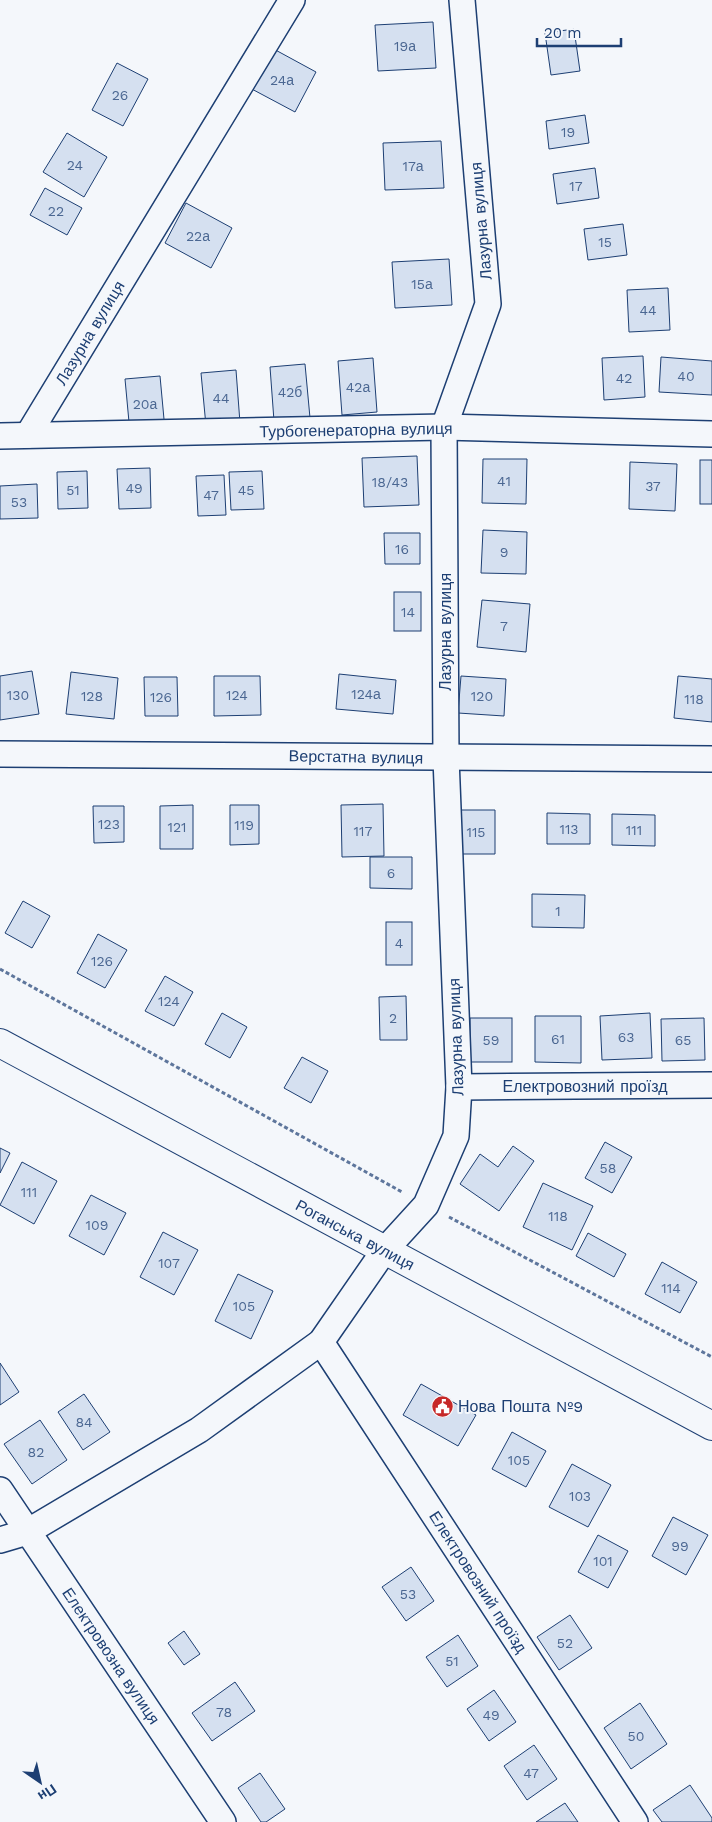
<svg xmlns="http://www.w3.org/2000/svg" width="712" height="1822" font-family="'Work Sans',sans-serif">
	<style>
		.building { fill: #d5e0f0; stroke: #1d3f73 }
		.lines { fill: none; stroke-linecap: round; stroke-linejoin: round }
		.street-casing { stroke: #1d3f73; stroke-width: 28 }
		.secondary-casing { stroke: #1d3f73; stroke-width: 30 }
		.path { stroke: #5e769c; stroke-width: 3; stroke-dasharray: 4 2.5; stroke-linecap: butt }
		.street { stroke: #f4f7fb; stroke-width: 25 }
		.secondary { stroke: #f4f7fb; stroke-width: 28 }
		.labels { text-anchor: middle; dominant-baseline: central; stroke-width: 4; stroke-linejoin: round; paint-order: stroke }
		.number-label { font-size: 14px; fill: #4b6792 }
		.street-label { font-size: 16px; fill: #1d3f73; stroke: #f4f7fb }
		.poi-label { font-size: 16px; fill: #1d3f73; stroke: #f4f7fb; text-anchor: start }
	</style>
	<rect width="100%" height="100%" fill="#f4f7fb"/>
	<g class="building">
		<path d="M433 22 436 68 378 71 375 25Z"/>
		<path d="M574 29 580 71 551 75 545 33Z"/>
		<path d="M270 47 316 72 295 112 248 87Z"/>
		<path d="M117 63 148 79 123 126 92 110Z"/>
		<path d="M585 115 589 143 549 149 546 121Z"/>
		<path d="M67 133 107 157 84 197 43 172Z"/>
		<path d="M441 141 444 188 385 190 383 143Z"/>
		<path d="M595 168 599 198 557 204 553 174Z"/>
		<path d="M45 188 82 208 67 235 30 215Z"/>
		<path d="M186 203 232 228 211 268 165 243Z"/>
		<path d="M623 224 627 255 588 260 584 229Z"/>
		<path d="M449 259 452 305 395 308 392 262Z"/>
		<path d="M668 288 670 330 629 332 627 290Z"/>
		<path d="M643 356 645 397 604 400 602 358Z"/>
		<path d="M661 357 712 361V395L659 392Z"/>
		<path d="M373 358 377 412 342 415 338 361Z"/>
		<path d="M305 364 310 418 274 421 270 367Z"/>
		<path d="M236 370 240 423 206 426 201 373Z"/>
		<path d="M160 376 165 430 130 433 125 379Z"/>
		<path d="M417 456 419 505 364 507 362 458Z"/>
		<path d="M483 459H527L526 504 482 503Z"/>
		<rect x="700" y="460" width="12" height="44"/>
		<path d="M630 462 677 464 675 511 629 509Z"/>
		<path d="M150 468 151 508 119 509 117 469Z"/>
		<path d="M87 471 88 508 58 509 57 472Z"/>
		<path d="M262 471 264 509 231 510 229 472Z"/>
		<path d="M224 475 226 515 198 516 196 476Z"/>
		<path d="M37 484 38 518 0 519V486Z"/>
		<path d="M483 530 527 532 526 574 481 573Z"/>
		<path d="M384 533H420V564H385Z"/>
		<rect x="394" y="592" width="27" height="39"/>
		<path d="M482 600 530 604 526 652 477 647Z"/>
		<path d="M32 671 39 714 0 720V676Z"/>
		<path d="M71 672 118 678 114 719 66 714Z"/>
		<path d="M339 674 396 680 393 714 336 709Z"/>
		<path d="M214 676H260L261 715 214 716Z"/>
		<path d="M461 676 506 679 504 716 458 713Z"/>
		<path d="M678 676 712 679V722L674 718Z"/>
		<path d="M144 677H177L178 716H145Z"/>
		<path d="M383 804 384 856 342 857 341 805Z"/>
		<path d="M193 805V849H160V806Z"/>
		<path d="M230 805H259V844L230 845Z"/>
		<path d="M93 806H124V842L94 843Z"/>
		<path d="M456 810H495V854H457Z"/>
		<path d="M547 813 590 814V844H547Z"/>
		<path d="M612 814 655 815V846L612 845Z"/>
		<path d="M370 857H412V889L370 888Z"/>
		<path d="M532 894 585 895 584 928 532 927Z"/>
		<path d="M23 901 50 916 32 948 5 933Z"/>
		<rect x="386" y="922" width="26" height="43"/>
		<path d="M98 934 127 950 105 988 77 973Z"/>
		<path d="M165 976 193 992 174 1026 145 1011Z"/>
		<path d="M406 996 407 1040H380L379 997Z"/>
		<path d="M222 1013 247 1027 230 1058 205 1044Z"/>
		<path d="M650 1013 652 1058 602 1060 600 1016Z"/>
		<path d="M535 1016H581V1063L535 1062Z"/>
		<rect x="470" y="1018" width="42" height="44"/>
		<path d="M704 1018 705 1060 662 1061 661 1019Z"/>
		<path d="M302 1057 328 1071 311 1103 284 1088Z"/>
		<path d="M605 1142 632 1157 612 1193 585 1178Z"/>
		<path d="M513 1146 534 1161 499 1211 460 1184 480 1154 498 1167Z"/>
		<path d="M0 1148 10 1153 0 1173Z"/>
		<path d="M22 1162 57 1181 34 1224 0 1205Z"/>
		<path d="M543 1183 593 1206 572 1250 523 1227Z"/>
		<path d="M91 1195 126 1213 104 1255 69 1236Z"/>
		<path d="M163 1232 198 1250 174 1295 140 1277Z"/>
		<path d="M588 1233 626 1254 614 1277 576 1256Z"/>
		<path d="M662 1262 697 1282 680 1313 645 1294Z"/>
		<path d="M238 1274 273 1291 251 1339 215 1321Z"/>
		<path d="M0 1363 19 1392 0 1405Z"/>
		<path d="M421 1384 476 1415 458 1446 403 1415Z"/>
		<path d="M84 1394 110 1432 83 1450 58 1412Z"/>
		<path d="M40 1420 67 1460 32 1484 4 1444Z"/>
		<path d="M512 1432 546 1451 526 1487 492 1469Z"/>
		<path d="M572 1464 611 1485 588 1527 549 1507Z"/>
		<path d="M673 1517 708 1535 686 1575 652 1556Z"/>
		<path d="M598 1535 628 1551 608 1588 578 1572Z"/>
		<path d="M411 1567 434 1601 406 1621 382 1587Z"/>
		<path d="M570 1615 592 1648 559 1670 537 1637Z"/>
		<path d="M184 1631 200 1654 184 1665 168 1643Z"/>
		<path d="M458 1635 478 1666 447 1687 426 1657Z"/>
		<path d="M235 1682 255 1711 212 1741 192 1713Z"/>
		<path d="M494 1690 516 1722 489 1741 467 1709Z"/>
		<path d="M640 1703 667 1744 631 1769 604 1728Z"/>
		<path d="M534 1745 557 1779 527 1800 504 1766Z"/>
		<path d="M260 1773 285 1809 266 1822H261L238 1788Z"/>
		<path d="M690 1785 712 1818V1822H662L653 1810Z"/>
		<path d="M565 1803 578 1822H536Z"/>
	</g>
	<g class="lines">
		<defs>
			<g id="street">
				<path d="M28 435 292 0"/>
				<path d="M0 436 444 427 712 434"/>
				<path d="M0 754 712 759"/>
				<path d="M459 1087 712 1085"/>
				<path d="M321 1342 635 1822"/>
				<path d="M0 1490 223 1822"/>
				<path d="M0 1540 27 1532 199 1430 321 1342 384 1251 426 1205 456 1136 459 1087 446 758 444 427 488 304 462 0"/>
			</g>
			<path id="secondary" d="M0 1043 712 1426"/>
		</defs>
		<use href="#street" class="street-casing"/>
		<use href="#secondary" class="secondary-casing"/>
		<g class="path">
			<path d="M0 969 402 1192"/>
			<path d="M449 1217 712 1357"/>
		</g>
		<use href="#street" class="street"/>
		<use href="#secondary" class="secondary"/>
	</g>
	<defs>
		<symbol id="civic-disc" viewBox="-11 -11 22 22"><circle r="9.5" fill="#c62828" stroke="#f4f7fb"/><path d="M-.6-6.5H3V-4.5H.6V-3L4-1V1h2V6H-6V1h2V-1L-.6-3ZM-1.2 2.5V6h2.4V2.5Z" fill="#fff"/></symbol>
	</defs>
	<g fill-rule="evenodd">
		<use href="#civic-disc" x="430" y="1394" width="25" height="25"/>
	</g>
	<g class="labels">
		<g class="number-label">
			<text x="405" y="46">19а</text>
			<text x="282" y="80">24а</text>
			<text x="120" y="95">26</text>
			<text x="568" y="132">19</text>
			<text x="75" y="165">24</text>
			<text x="413" y="166">17а</text>
			<text x="576" y="186">17</text>
			<text x="56" y="211">22</text>
			<text x="198" y="236">22а</text>
			<text x="605" y="242">15</text>
			<text x="422" y="284">15а</text>
			<text x="648" y="310">44</text>
			<text x="686" y="376">40</text>
			<text x="624" y="378">42</text>
			<text x="358" y="387">42а</text>
			<text x="290" y="392">42б</text>
			<text x="221" y="398">44</text>
			<text x="145" y="404">20а</text>
			<text x="504" y="481">41</text>
			<text x="390" y="482">18/43</text>
			<text x="653" y="486">37</text>
			<text x="134" y="488">49</text>
			<text x="73" y="490">51</text>
			<text x="246" y="490">45</text>
			<text x="211" y="495">47</text>
			<text x="19" y="502">53</text>
			<text x="402" y="549">16</text>
			<text x="504" y="552">9</text>
			<text x="408" y="612">14</text>
			<text x="504" y="626">7</text>
			<text x="366" y="694">124а</text>
			<text x="18" y="695">130</text>
			<text x="237" y="695">124</text>
			<text x="92" y="696">128</text>
			<text x="482" y="696">120</text>
			<text x="161" y="697">126</text>
			<text x="694" y="699">118</text>
			<text x="109" y="824">123</text>
			<text x="244" y="825">119</text>
			<text x="177" y="827">121</text>
			<text x="569" y="829">113</text>
			<text x="634" y="830">111</text>
			<text x="363" y="831">117</text>
			<text x="476" y="832">115</text>
			<text x="391" y="873">6</text>
			<text x="558" y="911">1</text>
			<text x="399" y="943">4</text>
			<text x="102" y="961">126</text>
			<text x="169" y="1001">124</text>
			<text x="393" y="1018">2</text>
			<text x="626" y="1037">63</text>
			<text x="558" y="1039">61</text>
			<text x="491" y="1040">59</text>
			<text x="683" y="1040">65</text>
			<text x="608" y="1168">58</text>
			<text x="29" y="1192">111</text>
			<text x="558" y="1216">118</text>
			<text x="97" y="1225">109</text>
			<text x="169" y="1263">107</text>
			<text x="671" y="1288">114</text>
			<text x="244" y="1306">105</text>
			<text x="84" y="1422">84</text>
			<text x="36" y="1452">82</text>
			<text x="519" y="1460">105</text>
			<text x="580" y="1496">103</text>
			<text x="680" y="1546">99</text>
			<text x="603" y="1561">101</text>
			<text x="408" y="1594">53</text>
			<text x="565" y="1643">52</text>
			<text x="452" y="1661">51</text>
			<text x="224" y="1712">78</text>
			<text x="491" y="1715">49</text>
			<text x="636" y="1736">50</text>
			<text x="531" y="1773">47</text>
		</g>
		<g class="street-label">
			<text transform="translate(481 221) rotate(-95)">Лазурна вулиця</text>
			<text transform="translate(90 333) rotate(-59)">Лазурна вулиця</text>
			<text transform="translate(356 430) rotate(-1)">Турбогенераторна вулиця</text>
			<text transform="translate(445 632) rotate(-90)">Лазурна вулиця</text>
			<text transform="translate(356 757) rotate(1)">Верстатна вулиця</text>
			<text transform="translate(456 1037) rotate(-92)">Лазурна вулиця</text>
			<text x="585" y="1086">Електровозний проїзд</text>
			<text transform="translate(355 1235) rotate(28)">Роганська вулиця</text>
			<text transform="translate(478 1582) rotate(57)">Електровозний проїзд</text>
			<text transform="translate(111 1656) rotate(56)">Електровозна вулиця</text>
		</g>
		<g class="poi-label">
			<text x="458" y="1406">Нова Пошта №9</text>
		</g>
	</g>
	<g transform="translate(40 1782) rotate(146)" stroke="#f4f7fb" stroke-width="4" paint-order="stroke">
	<path d="M0-4L9 19L0 12L-9 19Z" fill="#1d3f73"/>
	<text y="-8" font-size="14" font-weight="bold" text-anchor="middle" fill="#1d3f73">Пн</text>
	</g>
	<path d="M537 38v8h84v-8" fill="none" stroke="#1d3f73" stroke-width="2.5"/>
	<text x="544" y="38" font-size="15" fill="#1d3f73" stroke="#f4f7fb" stroke-width="4" paint-order="stroke">20 m</text>
</svg>
